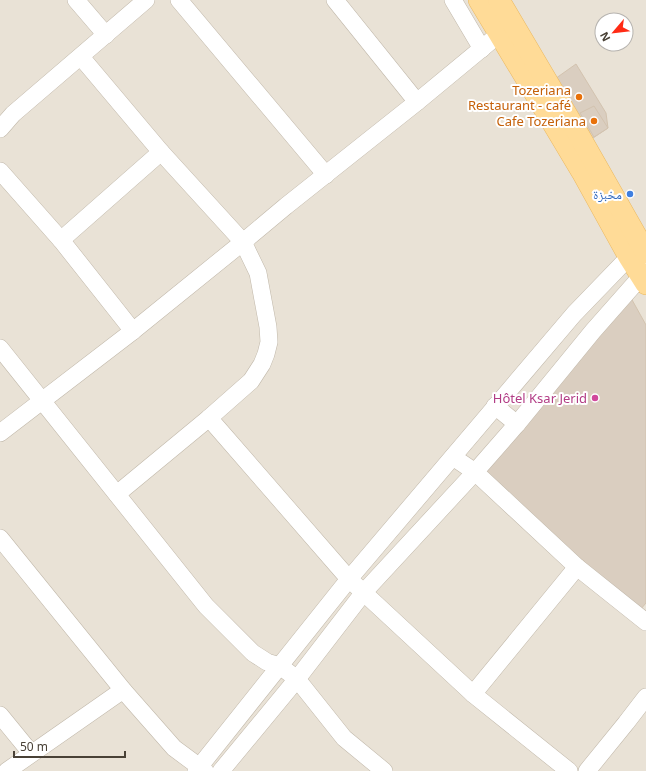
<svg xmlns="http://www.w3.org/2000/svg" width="646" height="771" font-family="'Noto Sans','Noto Naskh Arabic',sans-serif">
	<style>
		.residential { fill: #e9e2d6; fill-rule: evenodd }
		.building { fill: #dacec0; stroke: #d3c3af }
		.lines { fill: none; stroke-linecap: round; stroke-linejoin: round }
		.minor-casing { stroke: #c1b8aa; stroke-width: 18 }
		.major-casing { stroke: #ebb960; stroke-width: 22 }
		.minor { stroke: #fff; stroke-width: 17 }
		.major { stroke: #ffdb97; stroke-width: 21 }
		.food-dot { fill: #e8710a; stroke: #fff; stroke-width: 1.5 }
		.shop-dot { fill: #3f7fe0; stroke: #fff; stroke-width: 1.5 }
		.hotel-dot { fill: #d1479c; stroke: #fff; stroke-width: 1.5 }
		.labels { text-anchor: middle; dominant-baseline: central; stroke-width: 4; stroke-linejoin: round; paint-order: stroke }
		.food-label { font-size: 13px; fill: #c56008; stroke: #fff; text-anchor: end }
		.shop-label { font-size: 13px; fill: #366cbe; stroke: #fff; text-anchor: end }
		.hotel-label { font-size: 13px; fill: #b23c85; stroke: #fff; text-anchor: end }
	</style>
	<rect width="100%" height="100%" fill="#f5f0e8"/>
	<path class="residential" d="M0 0H646V771H0ZM602 20H626V44H602Z"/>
	<g class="building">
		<path d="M576 64 606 113 608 128 587 142 552 81Z"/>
		<path d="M594 106 608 128 594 137 580 113Z"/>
		<path d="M631 298 646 325V603L640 610 481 472Z"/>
	</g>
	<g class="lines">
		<defs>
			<g id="minor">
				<path d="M76 0 106 35"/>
				<path d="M179 0 326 175"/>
				<path d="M335 0 417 102"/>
				<path d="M453 0 482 49"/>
				<path d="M81 57 161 152 243 242 258 273 268 327 269 342 266 354 262 364 251 381 209 418 117 494"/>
				<path d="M0 129 13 114 146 0"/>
				<path d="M0 171 61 240 133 331"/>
				<path d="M61 240 161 152"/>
				<path d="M0 348 206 606 253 653 267 662 280 666 297 679 344 738 384 771"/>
				<path d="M495 406 517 424"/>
				<path d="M209 418 349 579 473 694 569 771"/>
				<path d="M0 433 133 331 243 242 286 206 417 102 509 26"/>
				<path d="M453 457 475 472 577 567 646 622"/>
				<path d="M0 538 123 690 174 748 205 771"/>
				<path d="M473 694 577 567"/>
				<path d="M0 715 31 753"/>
				<path d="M7 771 123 690"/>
				<path d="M196 771 349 579 574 314 629 257 639 252"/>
				<path d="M221 771 297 679 364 592 475 472 517 424 593 331 646 271"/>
				<path d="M587 771 626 723 646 697"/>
			</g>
			<g id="major">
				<path d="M479 0 582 172 629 257 646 284"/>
				<path d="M499 0 580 137 646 253"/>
			</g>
		</defs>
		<use href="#minor" class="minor-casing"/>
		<use href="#major" class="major-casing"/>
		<use href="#minor" class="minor"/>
		<use href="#major" class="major"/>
	</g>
	<g class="food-dot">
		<circle cx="579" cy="97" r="4"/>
		<circle cx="594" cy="121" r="4"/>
	</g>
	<circle class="shop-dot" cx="630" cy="194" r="4"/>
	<circle class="hotel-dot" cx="595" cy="398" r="4"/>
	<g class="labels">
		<g class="food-label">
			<text x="571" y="90">Tozeriana<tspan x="571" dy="15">Restaurant - café</tspan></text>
			<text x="586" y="121">Cafe Tozeriana</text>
		</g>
		<g class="shop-label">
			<text x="622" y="194">مخبزة</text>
		</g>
		<g class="hotel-label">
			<text x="587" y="398">Hôtel Ksar Jerid</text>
		</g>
	</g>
	<g transform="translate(614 32) rotate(242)"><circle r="19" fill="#ffffff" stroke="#b6b3af"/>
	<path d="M0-3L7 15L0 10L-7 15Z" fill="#ff2b15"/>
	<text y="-6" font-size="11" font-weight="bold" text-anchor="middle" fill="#494136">N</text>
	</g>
	<path d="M14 751v6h111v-6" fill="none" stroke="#494136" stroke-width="2"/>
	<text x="20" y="751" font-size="12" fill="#494136" stroke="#ffffff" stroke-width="3" paint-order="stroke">50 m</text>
</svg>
